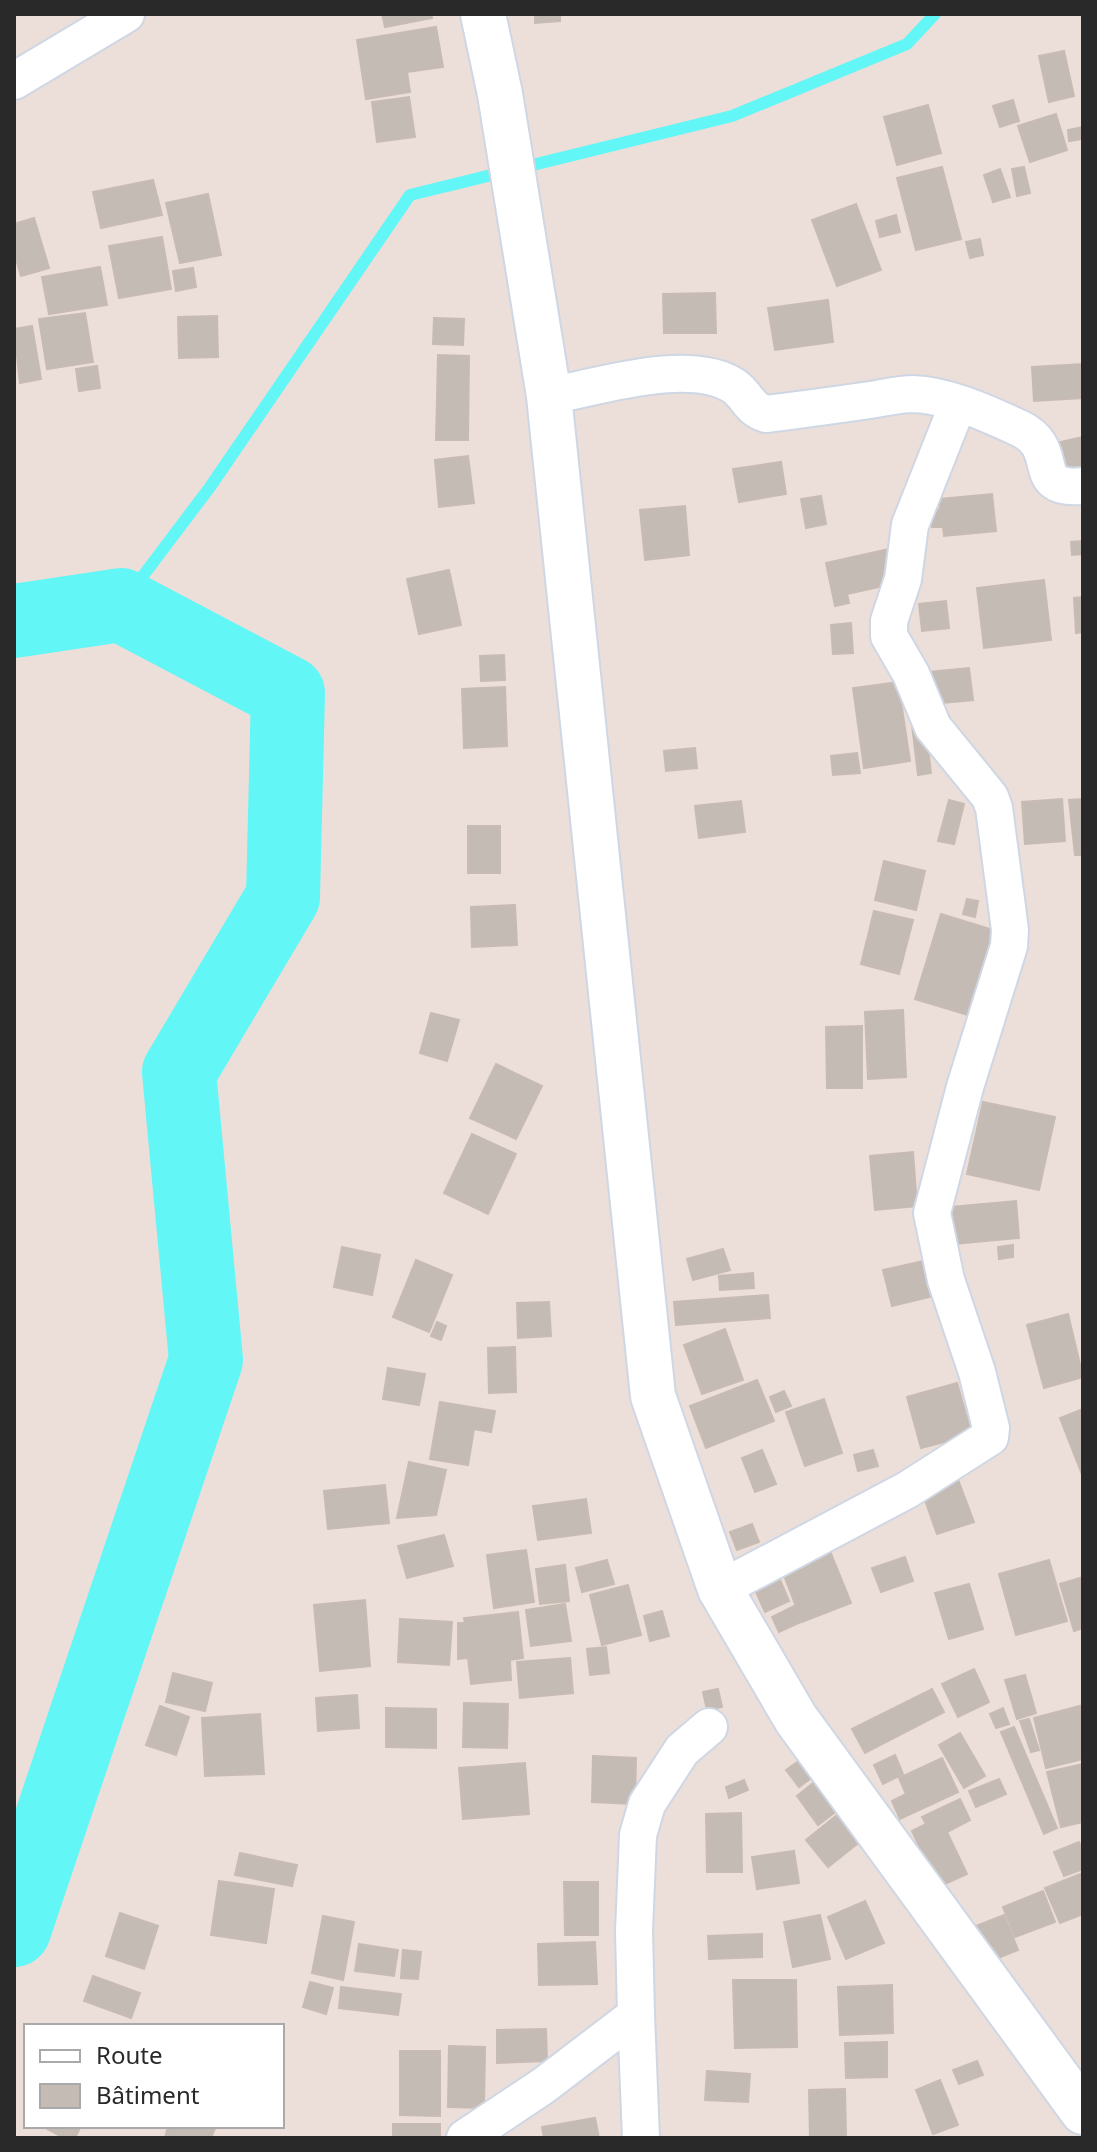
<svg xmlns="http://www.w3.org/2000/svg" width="1097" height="2152" font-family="'Noto Sans',sans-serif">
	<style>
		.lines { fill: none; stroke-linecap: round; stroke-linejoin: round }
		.stream { stroke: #63f6f7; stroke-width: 12 }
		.river { stroke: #63f6f7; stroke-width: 74 }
		.building { fill: #c4bbb5; stroke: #c7bbb3; stroke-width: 2 }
		.minor-casing { stroke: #ced7e3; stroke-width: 40 }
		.secondary-casing { stroke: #ced7e3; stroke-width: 48 }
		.minor { stroke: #fff; stroke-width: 36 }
		.secondary { stroke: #fff; stroke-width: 44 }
	</style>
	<rect width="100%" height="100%" fill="#ecdfd9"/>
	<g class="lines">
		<path class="stream" d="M121 605 210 487 410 195 732 116 907 44 935 14"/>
		<path class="river" d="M14 621 121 605 288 693 283 897 179 1072 206 1360 14 1930"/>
	</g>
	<g class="building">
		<path d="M382 14H431L432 18 385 27Z"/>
		<path d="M535 14H560V21L535 23Z"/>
		<path d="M436 27 443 67 407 72 410 92 366 99 357 40Z"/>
		<path d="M1064 51 1074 96 1049 102 1039 56Z"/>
		<path d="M409 97 415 137 377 142 372 102Z"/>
		<path d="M1013 100 1019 121 1000 127 993 106Z"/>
		<path d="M928 105 941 153 897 165 884 117Z"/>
		<path d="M1056 114 1067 150 1030 162 1018 126Z"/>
		<path d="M1083 127V139L1069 141 1068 130Z"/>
		<path d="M942 167 961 239 916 250 897 178Z"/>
		<path d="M1024 167 1030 193 1017 196 1012 169Z"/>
		<path d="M1000 169 1010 197 993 202 984 175Z"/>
		<path d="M153 180 162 215 101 228 93 192Z"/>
		<path d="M208 194 221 255 180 263 166 203Z"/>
		<path d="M856 204 881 270 837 286 812 220Z"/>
		<path d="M896 215 900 232 880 237 876 221Z"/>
		<path d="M34 218 49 268 21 276 14 252V224Z"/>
		<path d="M162 237 171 289 119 298 109 246Z"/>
		<path d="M980 239 983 255 970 258 966 242Z"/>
		<path d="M100 267 107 305 49 314 42 277Z"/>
		<path d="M193 268 196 287 176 291 173 271Z"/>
		<path d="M715 293 716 333H664L663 294Z"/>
		<path d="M828 300 833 342 775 350 768 308Z"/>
		<path d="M85 313 93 362 47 369 39 319Z"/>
		<path d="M217 316 218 357 179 358 178 317Z"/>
		<path d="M434 318 464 319 463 345 433 344Z"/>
		<path d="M32 326 41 379 20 383 14 329Z"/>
		<path d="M438 355 469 356 468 440H436Z"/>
		<path d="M1083 364V398L1034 401 1032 367Z"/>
		<path d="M97 366 100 388 79 391 76 369Z"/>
		<path d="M1083 437V471L1064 475 1056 443Z"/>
		<path d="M468 456 474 503 439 507 435 460Z"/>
		<path d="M781 462 786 494 739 502 733 469Z"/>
		<path d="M992 494 996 531 944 536 943 527H932L930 510 940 509V499Z"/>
		<path d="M821 496 826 524 806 528 801 499Z"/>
		<path d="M685 506 689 555 645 560 640 510Z"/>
		<path d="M1083 541V554L1072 555 1071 542Z"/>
		<path d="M889 549 897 583 847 594 849 603 835 606 826 563Z"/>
		<path d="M449 570 461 625 419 634 407 579Z"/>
		<path d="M1044 580 1051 640 984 648 977 588Z"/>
		<path d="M1083 597V632L1076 633 1074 598Z"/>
		<path d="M946 601 949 628 922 631 919 604Z"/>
		<path d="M851 623 853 653 833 654 831 625Z"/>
		<path d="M504 655 505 680 481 681 480 656Z"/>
		<path d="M969 668 973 700 932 704 929 672Z"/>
		<path d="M898 682 910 761 864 768 853 688Z"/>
		<path d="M505 687 507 746 464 748 462 689Z"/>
		<path d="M925 723 931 773 918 775 912 725Z"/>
		<path d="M695 748 697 768 666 771 664 751Z"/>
		<path d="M857 753 860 773 833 775 831 756Z"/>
		<path d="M1062 799 1065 841 1025 844 1022 802Z"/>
		<path d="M1083 799V855H1075L1069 800Z"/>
		<path d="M949 800 964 804 954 844 938 841Z"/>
		<path d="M741 801 745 832 699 838 695 806Z"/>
		<rect x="468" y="826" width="32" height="47"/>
		<path d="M884 861 925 871 916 910 875 900Z"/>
		<path d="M967 899 978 901 975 917 963 914Z"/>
		<path d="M515 905 517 945 472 947 471 907Z"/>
		<path d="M874 911 913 920 899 974 861 964Z"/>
		<path d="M941 914 993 930 968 1015 915 999Z"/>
		<path d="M903 1010 906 1077 868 1079 865 1012Z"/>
		<path d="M431 1013 459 1020 447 1061 420 1053Z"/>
		<path d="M862 1026V1088H827L826 1027Z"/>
		<path d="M496 1064 542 1086 516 1139 470 1118Z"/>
		<path d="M983 1102 1055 1117 1039 1190 967 1174Z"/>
		<path d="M472 1134 516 1154 488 1214 444 1193Z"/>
		<path d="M913 1152 917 1206 875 1210 870 1156Z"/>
		<path d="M1016 1201 1019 1238 955 1244 951 1207Z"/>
		<path d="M1013 1245V1257L999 1259 998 1247Z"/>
		<path d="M342 1247 380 1255 372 1295 334 1287Z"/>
		<path d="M723 1249 730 1270 693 1280 687 1259Z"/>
		<path d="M416 1260 452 1275 429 1332 393 1317Z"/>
		<path d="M928 1260 937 1295 892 1306 883 1270Z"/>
		<path d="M753 1273 754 1288 720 1290 719 1276Z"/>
		<path d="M768 1295 770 1318 676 1325 674 1302Z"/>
		<path d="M549 1302 551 1336 518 1338 517 1303Z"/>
		<path d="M1068 1314 1083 1377 1044 1388 1027 1325Z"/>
		<path d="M437 1322 446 1326 441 1340 431 1336Z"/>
		<path d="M725 1329 743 1380 702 1394 684 1345Z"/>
		<path d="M515 1347 516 1392 489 1393 488 1348Z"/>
		<path d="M388 1368 425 1374 419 1405 383 1399Z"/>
		<path d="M757 1380 774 1421 706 1448 690 1406Z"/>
		<path d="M957 1383 972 1435 921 1448 907 1397Z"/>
		<path d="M784 1391 791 1406 776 1412 770 1397Z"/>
		<path d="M824 1399 842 1453 805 1466 786 1412Z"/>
		<path d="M440 1402 495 1411 491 1432 474 1429 468 1465 430 1459Z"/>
		<path d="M1083 1409V1477L1060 1418Z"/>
		<path d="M762 1450 776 1484 755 1492 742 1458Z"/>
		<path d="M873 1450 878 1466 858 1471 854 1455Z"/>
		<path d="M409 1462 446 1470 436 1515 397 1518Z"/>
		<path d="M957 1477 974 1522 937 1534 921 1489Z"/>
		<path d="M385 1485 389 1523 328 1529 324 1491Z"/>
		<path d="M586 1499 591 1533 538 1540 533 1506Z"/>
		<path d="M752 1524 759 1542 737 1550 730 1532Z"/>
		<path d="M444 1535 453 1566 407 1578 398 1546Z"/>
		<path d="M526 1550 534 1602 494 1608 487 1555Z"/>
		<path d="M830 1551 851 1603 802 1622 782 1570Z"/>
		<path d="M905 1557 913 1581 881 1592 872 1568Z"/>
		<path d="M607 1560 614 1584 582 1592 576 1568Z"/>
		<path d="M1049 1560 1067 1621 1016 1635 999 1574Z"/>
		<path d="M565 1565 569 1601 540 1604 536 1569Z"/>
		<path d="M778 1575 789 1601 765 1612 753 1585Z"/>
		<path d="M1083 1577V1628L1074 1631 1060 1584Z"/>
		<path d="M969 1584 983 1629 949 1639 935 1593Z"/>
		<path d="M628 1585 641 1635 602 1645 590 1595Z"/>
		<path d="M365 1600 370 1666 320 1671 314 1605Z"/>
		<path d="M565 1604 571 1641 531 1646 526 1610Z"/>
		<path d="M794 1606 801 1622 779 1632 772 1617Z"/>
		<path d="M662 1611 669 1636 650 1641 644 1616Z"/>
		<path d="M518 1612 523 1658 510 1660 511 1680 471 1684 468 1658 458 1659V1623H465L464 1618Z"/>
		<path d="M400 1619 452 1622 449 1665 398 1662Z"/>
		<path d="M606 1647 609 1673 590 1675 587 1649Z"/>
		<path d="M570 1658 573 1693 520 1698 517 1662Z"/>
		<path d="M974 1669 989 1702 958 1717 942 1684Z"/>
		<path d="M173 1673 212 1683 205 1711 166 1702Z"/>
		<path d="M1025 1675 1036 1713 1017 1719 1005 1680Z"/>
		<path d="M718 1689 722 1707 707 1710 703 1692Z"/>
		<path d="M932 1689 944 1712 865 1753 852 1729Z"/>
		<path d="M357 1695 359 1728 318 1731 316 1698Z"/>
		<path d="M464 1703 508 1704 507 1748 463 1747Z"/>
		<path d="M1083 1705V1759L1046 1768 1034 1718Z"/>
		<path d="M160 1706 189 1717 176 1755 146 1745Z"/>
		<path d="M386 1708 436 1709V1748L386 1747Z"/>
		<path d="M1003 1708 1009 1724 996 1728 990 1714Z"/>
		<path d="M260 1714 264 1774 205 1776 202 1718Z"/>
		<path d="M1029 1719 1039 1750 1031 1752 1020 1721Z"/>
		<path d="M1014 1727 1057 1828 1044 1834 1001 1732Z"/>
		<path d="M960 1733 985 1776 964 1788 939 1745Z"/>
		<path d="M895 1755 903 1774 883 1784 874 1765Z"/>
		<path d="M593 1756 636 1758 635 1804 592 1802Z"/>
		<path d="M942 1758 958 1792 900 1819 892 1801 906 1794 899 1778Z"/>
		<path d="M802 1759 814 1776 799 1787 786 1770Z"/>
		<path d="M525 1763 529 1814 463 1819 459 1768Z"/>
		<path d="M1083 1764V1822L1061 1827 1047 1772Z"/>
		<path d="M999 1779 1006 1794 976 1807 969 1791Z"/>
		<path d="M744 1780 748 1790 729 1798 726 1787Z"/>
		<path d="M817 1780 839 1809 818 1825 797 1796Z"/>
		<path d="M960 1799 970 1820 947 1832 967 1874 938 1887 912 1831 926 1824 922 1817Z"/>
		<path d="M841 1812 862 1840 828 1867 806 1840Z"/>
		<path d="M741 1813 742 1872H707L706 1814Z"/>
		<path d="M1079 1842 1083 1852V1869L1064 1876 1054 1852Z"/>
		<path d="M794 1851 799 1883 757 1889 752 1857Z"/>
		<path d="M240 1853 297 1865 292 1886 235 1875Z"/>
		<path d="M1083 1873V1914L1060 1923 1045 1888Z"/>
		<path d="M219 1881 274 1889 266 1943 211 1935Z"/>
		<path d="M564 1882H598V1935H565Z"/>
		<path d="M1043 1891 1055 1922 1015 1937 1003 1907Z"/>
		<path d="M865 1901 884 1943 846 1959 828 1917Z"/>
		<path d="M120 1913 158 1926 144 1969 106 1956Z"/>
		<path d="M820 1915 830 1959 793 1967 784 1922Z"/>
		<path d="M1004 1915 1018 1950 991 1961 976 1926Z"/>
		<path d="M323 1916 354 1922 343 1980 312 1973Z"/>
		<path d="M762 1934V1957L709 1959 708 1936Z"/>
		<path d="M595 1942 597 1984 539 1985 538 1944Z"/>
		<path d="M359 1944 398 1950 394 1976 355 1971Z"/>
		<path d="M403 1950 421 1952 418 1979 401 1978Z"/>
		<path d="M93 1976 140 1993 131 2018 84 2001Z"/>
		<path d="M733 1980H796L797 2047 735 2048Z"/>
		<path d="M310 1982 333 1988 326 2014 303 2007Z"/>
		<path d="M892 1985 893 2033 840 2035 838 1987Z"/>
		<path d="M341 1987 401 1994 398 2015 339 2008Z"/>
		<path d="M546 2029 547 2061 497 2063V2030Z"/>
		<path d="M887 2042V2077L846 2078 845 2043Z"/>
		<path d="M449 2046 485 2047 484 2108 448 2107Z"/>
		<path d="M400 2051H440V2116L400 2115Z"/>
		<path d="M977 2061 983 2075 959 2084 953 2070Z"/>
		<path d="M707 2071 750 2074 748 2102 705 2100Z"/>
		<path d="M940 2080 958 2125 933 2134 916 2090Z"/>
		<path d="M845 2089 846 2138H810L809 2090Z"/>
		<path d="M595 2118 599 2138H544L542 2127Z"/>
		<rect x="393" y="2124" width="47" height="14"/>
		<path d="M42 2126H81L75 2138H64Z"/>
		<path d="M168 2126H216L211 2138H165Z"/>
	</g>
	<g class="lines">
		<defs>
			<g id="minor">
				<path d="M14 81 126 14"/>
				<path d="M549 396C598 387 690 357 734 386 747 395 749 409 766 414 800 410 835 405 870 400 884 398 899 394 913 394 948 395 988 414 1019 428 1064 449 1026 491 1083 486"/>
				<path d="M720 1589 907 1490 990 1437 991 1428 977 1372 946 1280 932 1213 965 1087 1009 946 1010 930 994 808 990 797 933 727 911 674 889 636V621L903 579 910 525 958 404"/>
				<path d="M636 2015 641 2138"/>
				<path d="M465 2138 543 2086 636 2015 634 1931 638 1835 647 1804 682 1750 709 1727"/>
			</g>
			<path id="secondary" d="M483 14 500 94 549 396 653 1396 720 1589 796 1719 1083 2112"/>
		</defs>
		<use href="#minor" class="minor-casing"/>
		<use href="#secondary" class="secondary-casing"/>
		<use href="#minor" class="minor"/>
		<use href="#secondary" class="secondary"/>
	</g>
	<rect width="1097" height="2152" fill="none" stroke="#292929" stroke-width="32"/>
	<rect x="24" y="2024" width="260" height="104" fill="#ffffff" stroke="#a9a9a9" stroke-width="2"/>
	<rect x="40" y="2050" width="40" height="12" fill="#ffffff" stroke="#a9a9a9" stroke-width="2"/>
	<text x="96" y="2064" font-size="24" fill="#292929">Route</text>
	<rect x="40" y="2084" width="40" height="24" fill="#c4bbb5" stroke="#a9a9a9" stroke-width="2"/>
	<text x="96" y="2104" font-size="24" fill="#292929">Bâtiment</text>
</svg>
